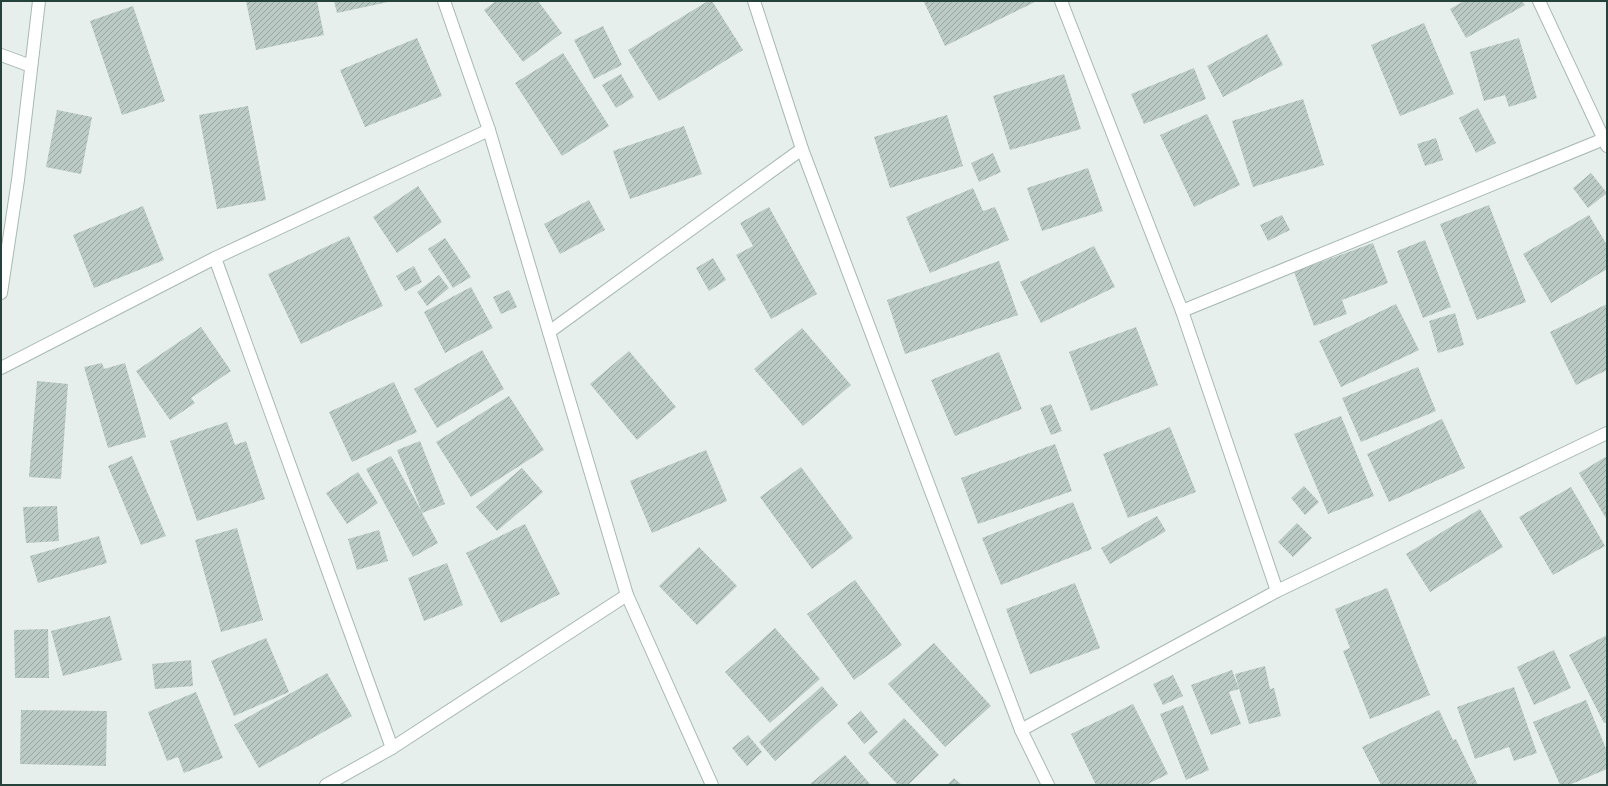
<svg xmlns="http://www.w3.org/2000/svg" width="1608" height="786" font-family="Lato,sans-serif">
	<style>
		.building { fill: url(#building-hatch) }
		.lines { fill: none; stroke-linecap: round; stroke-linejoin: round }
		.minor-casing { stroke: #a8b8b2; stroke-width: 14 }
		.minor { stroke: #fff; stroke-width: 12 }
	</style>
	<defs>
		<pattern id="building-hatch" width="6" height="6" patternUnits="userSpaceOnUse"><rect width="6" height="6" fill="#bbcac4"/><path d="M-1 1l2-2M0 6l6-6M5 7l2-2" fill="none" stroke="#98a6a0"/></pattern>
	</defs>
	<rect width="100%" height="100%" fill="#e6efeb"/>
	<g class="building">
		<path d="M246 1H317L324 35 256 50Z"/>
		<path d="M334 1H388V2L337 13Z"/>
		<path d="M496 1H538L562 33 523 62 484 10Z"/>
		<path d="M708 1H712L743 50 659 101 628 50Z"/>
		<path d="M927 1H1034L1035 2 945 46 924 2Z"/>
		<path d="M1464 1H1522L1525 5 1466 38 1450 9Z"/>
		<path d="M133 6 165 101 122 115 90 21Z"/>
		<path d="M1424 23 1454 94 1400 116 1371 45Z"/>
		<path d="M603 26 622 65 594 79 574 40Z"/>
		<path d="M1267 34 1283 65 1223 97 1207 66Z"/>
		<path d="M417 38 442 96 365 127 340 70Z"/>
		<path d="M1519 38 1537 98 1509 107 1505 95 1484 101 1470 52Z"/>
		<path d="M563 53 609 126 562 156 515 83Z"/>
		<path d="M1194 68 1206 99 1144 124 1131 94Z"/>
		<path d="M621 74 634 97 616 108 602 85Z"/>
		<path d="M1064 74 1081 129 1010 150 993 96Z"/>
		<path d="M1303 99 1324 165 1253 187 1232 121Z"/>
		<path d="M248 106 266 200 217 209 199 115Z"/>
		<path d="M1478 108 1496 143 1476 153 1459 118Z"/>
		<path d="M57 110 92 117 81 174 46 167Z"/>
		<path d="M1207 114 1240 185 1194 207 1160 135Z"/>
		<path d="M947 115 963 166 890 188 874 137Z"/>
		<path d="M684 126 702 174 630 199 613 151Z"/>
		<path d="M1436 138 1443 160 1425 166 1417 144Z"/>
		<path d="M993 153 1001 172 979 182 971 163Z"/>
		<path d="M1088 168 1103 211 1042 231 1027 188Z"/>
		<path d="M1591 173 1607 193 1588 208 1573 188Z"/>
		<path d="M418 186 442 222 397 253 373 217Z"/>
		<path d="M973 188 983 211 995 207 1009 240 930 273 906 217Z"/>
		<path d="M589 200 605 230 560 254 544 224Z"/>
		<path d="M1489 205 1526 302 1477 320 1440 224Z"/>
		<path d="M143 206 164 260 94 288 73 235Z"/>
		<path d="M769 207 817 294 771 319 736 255 753 246 740 223Z"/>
		<path d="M1282 215 1290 230 1268 241 1260 225Z"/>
		<path d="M1589 215 1607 245V269L1551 303 1523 254Z"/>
		<path d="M349 236 383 306 301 344 268 274Z"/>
		<path d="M445 238 471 277 453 288 428 249Z"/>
		<path d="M1425 240 1451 307 1423 318 1397 251Z"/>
		<path d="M1373 243 1388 283 1342 300 1347 314 1314 326 1294 272Z"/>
		<path d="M1094 246 1115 287 1041 323 1020 282Z"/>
		<path d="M713 258 726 280 709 291 696 268Z"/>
		<path d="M999 261 1018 315 905 354 887 300Z"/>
		<path d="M414 266 422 282 405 291 396 276Z"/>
		<path d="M439 275 449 288 427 306 417 292Z"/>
		<path d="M471 287 493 328 445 353 424 312Z"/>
		<path d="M509 290 517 307 501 314 493 297Z"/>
		<path d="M1396 304 1419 350 1341 387 1319 341Z"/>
		<path d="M1607 304V370L1576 385 1550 332Z"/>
		<path d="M1455 313 1464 345 1438 353 1429 321Z"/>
		<path d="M201 327 231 371 191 398 195 403 170 420 136 371Z"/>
		<path d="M1136 327 1158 385 1091 411 1069 352Z"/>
		<path d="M802 328 851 385 803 426 754 369Z"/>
		<path d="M482 350 504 389 437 428 414 389Z"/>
		<path d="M629 351 676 407 637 440 590 384Z"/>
		<path d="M999 352 1022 409 955 436 931 380Z"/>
		<path d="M102 363 104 369 125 363 146 437 108 448 84 367Z"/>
		<path d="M1418 367 1436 411 1361 442 1342 398Z"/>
		<path d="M37 381 68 384 61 479 29 477Z"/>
		<path d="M394 382 417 432 352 462 329 412Z"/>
		<path d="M509 396 544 450 471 497 436 442Z"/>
		<path d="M1051 404 1062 431 1051 435 1040 408Z"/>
		<path d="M1341 416 1374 496 1328 514 1294 434Z"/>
		<path d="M1442 419 1465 468 1389 502 1367 454Z"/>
		<path d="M227 422 235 445 246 441 265 499 197 521 170 441Z"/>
		<path d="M1170 427 1196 492 1128 518 1103 454Z"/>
		<path d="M420 441 445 504 422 513 438 543 413 557 366 469 391 456 422 512 397 450Z"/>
		<path d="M1055 444 1072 491 978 524 961 478Z"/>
		<path d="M706 450 727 501 652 533 630 481Z"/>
		<path d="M132 456 166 536 141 545 108 466Z"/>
		<path d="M1607 456V520L1579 473Z"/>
		<path d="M801 467 853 538 812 569 760 497Z"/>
		<path d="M522 468 543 492 497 531 476 507Z"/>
		<path d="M358 472 378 503 347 524 326 493Z"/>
		<path d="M1304 486 1319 502 1305 515 1291 498Z"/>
		<path d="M1571 487 1605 546 1553 575 1519 517Z"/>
		<path d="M1073 502 1092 549 1001 585 982 538Z"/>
		<path d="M57 506 59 541 26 543 23 507Z"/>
		<path d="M1480 509 1503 547 1430 592 1406 554Z"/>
		<path d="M1157 516 1166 531 1110 564 1101 548Z"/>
		<path d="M1297 523 1312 538 1293 557 1278 542Z"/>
		<path d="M525 524 560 594 501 623 466 553Z"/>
		<path d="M237 528 263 620 221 632 195 540Z"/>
		<path d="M379 530 388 561 357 570 348 539Z"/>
		<path d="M99 536 107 563 38 583 30 556Z"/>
		<path d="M699 547 737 586 697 625 659 586Z"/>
		<path d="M447 563 463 605 424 621 408 578Z"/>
		<path d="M855 580 902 645 854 680 807 614Z"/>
		<path d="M1075 583 1100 648 1030 674 1006 609Z"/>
		<path d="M1387 588 1430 695 1370 719 1343 651 1350 648 1335 609Z"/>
		<path d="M110 616 122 660 63 676 51 631Z"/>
		<path d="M775 628 820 679 770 723 725 672Z"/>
		<path d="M48 629 49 678H15L14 630Z"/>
		<path d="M1607 635V722L1604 723 1569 655Z"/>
		<path d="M266 638 289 692 234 716 211 661Z"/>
		<path d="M934 643 991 706 945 747 888 684Z"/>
		<path d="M1554 650 1571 688 1534 705 1517 667Z"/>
		<path d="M191 660 193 686 155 689 152 664Z"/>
		<path d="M1265 666 1270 689 1274 688 1281 716 1249 724 1235 674Z"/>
		<path d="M1232 670 1239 689 1229 692 1241 724 1211 735 1191 685Z"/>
		<path d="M327 673 352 716 259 768 234 725Z"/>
		<path d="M1173 675 1183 696 1163 705 1153 684Z"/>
		<path d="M822 686 838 705 775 761 759 742Z"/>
		<path d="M1514 687 1537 753 1514 761 1509 747 1475 759 1457 707Z"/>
		<path d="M196 692 223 758 184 773 178 757 167 761 148 712Z"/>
		<path d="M1586 700 1607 751V769L1569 785H1560L1533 722Z"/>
		<path d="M1133 704 1168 774 1146 785H1096L1071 734Z"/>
		<path d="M1183 705 1209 770 1186 780 1160 714Z"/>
		<path d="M21 710 107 711 106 766 20 764Z"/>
		<path d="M1439 710 1453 740 1456 739 1478 785H1381L1362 747Z"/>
		<path d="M861 711 878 732 864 744 847 723Z"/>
		<path d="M904 718 939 755 908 785H898L868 753Z"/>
		<path d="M748 735 762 752 747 766 732 748Z"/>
		<path d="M845 755 871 785H809Z"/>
		<path d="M954 778 962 785H947Z"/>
	</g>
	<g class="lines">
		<defs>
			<g id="minor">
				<path d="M444 1 489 130 627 595 712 785"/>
				<path d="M754 1 802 149 1021 730 1048 785"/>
				<path d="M1061 1 1182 311 1277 591"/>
				<path d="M1539 1 1607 146"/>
				<path d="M1 55 31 66"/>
				<path d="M215 258 392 748"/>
				<path d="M1 293 18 180 39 1"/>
				<path d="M1182 311 1604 139"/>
				<path d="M549 332 802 149"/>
				<path d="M1 368 215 258 489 130"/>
				<path d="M1021 730 1277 591 1607 433"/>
				<path d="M326 785 392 748 627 595"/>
			</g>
		</defs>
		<use href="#minor" class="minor-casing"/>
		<use href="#minor" class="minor"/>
	</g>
	<rect width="1608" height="786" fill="none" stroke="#24423a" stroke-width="4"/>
</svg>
